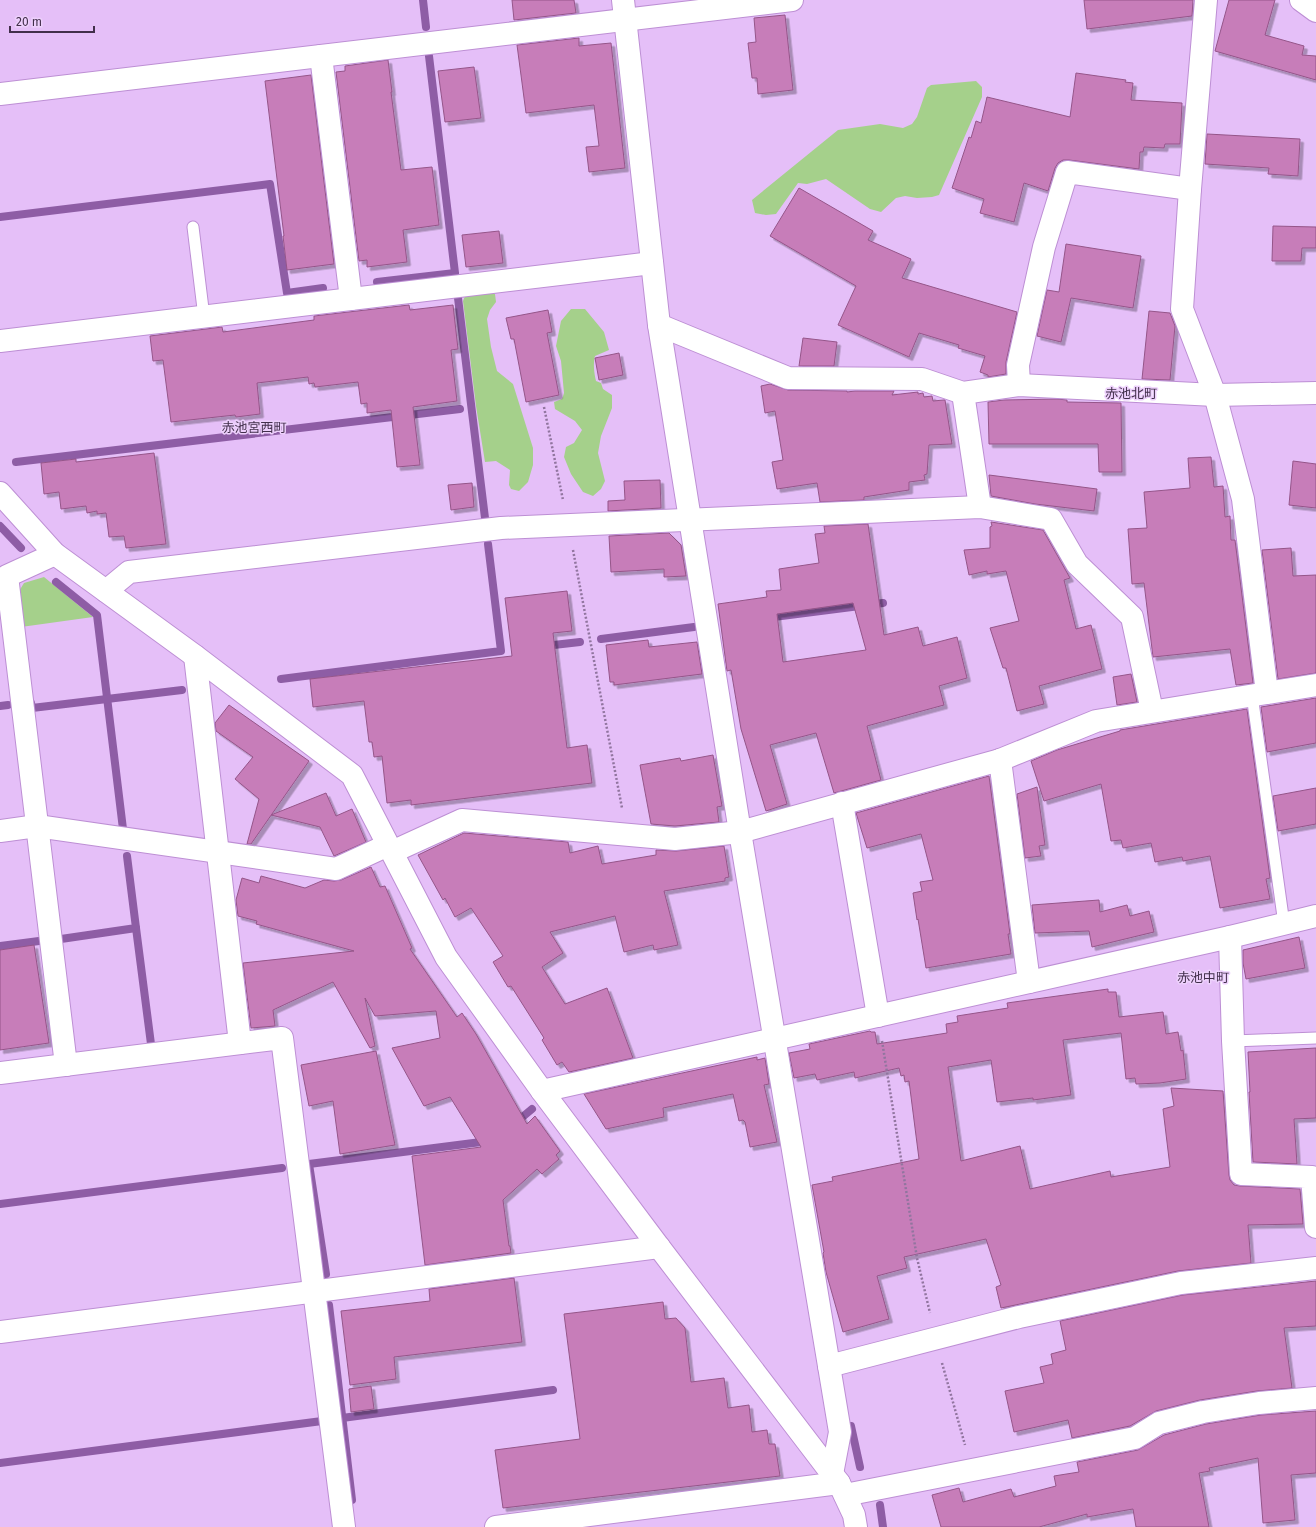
<svg xmlns="http://www.w3.org/2000/svg" width="1316" height="1527" font-family="'Fira Sans','Noto Sans JP',sans-serif">
	<style>
		.green { fill: #a5d08b }
		.lines { fill: none; stroke-linecap: round; stroke-linejoin: round }
		.stream { stroke: #8e5da5; stroke-width: 8 }
		.building { fill: #c77db9; stroke: #955589; fill-rule: evenodd; filter: url(#shadow) }
		.service-casing { stroke: #bd8fd4; stroke-width: 13 }
		.minor-casing { stroke: #bd8fd4; stroke-width: 24 }
		.tertiary-casing { stroke: #bd8fd4; stroke-width: 24 }
		.path { stroke: #91759f; stroke-width: 2.5; stroke-dasharray: 2 2; stroke-linecap: butt }
		.service { stroke: #fff; stroke-width: 11 }
		.minor { stroke: #fff; stroke-width: 22 }
		.tertiary { stroke: #fff; stroke-width: 22 }
		.labels { text-anchor: middle; dominant-baseline: central; stroke-width: 3; stroke-linejoin: round; paint-order: stroke }
		.quarter-label { font-size: 13px; fill: #422f4b; stroke: #edd0fc }
	</style>
	<defs>
		<filter id="shadow"><feDropShadow dx="3.5" dy="3.5" stdDeviation="0" flood-color="#0004"/></filter>
	</defs>
	<rect width="100%" height="100%" fill="#e5bff8"/>
	<g class="green">
		<path d="M976 81 982 87V97L939 195 932 197 917 198 905 196 896 198 881 212 870 209 826 179 807 184 798 183 776 214 766 215 755 213 752 200 838 130 880 124 903 128 912 124 917 117 927 88 931 85Z"/>
		<path d="M488 291 495 294 496 302 490 310 487 319 491 347 497 371 513 384 533 448V465L528 482 519 491 511 489 509 485 510 470 496 461 485 462 476 406 463 301 465 296Z"/>
		<path d="M571 309H585L604 332 609 350 595 356C593 364 594 372 596 381L601 383 603 389 612 395V408L601 436 598 453 605 481 601 489 593 496 583 492 571 474 564 457 566 447 574 443 582 430 575 421 555 409 554 402 562 399 564 393 561 361 556 346 561 321Z"/>
		<path d="M44 577 93 617 21 627 16 596 24 583Z"/>
	</g>
	<g class="lines">
		<g class="stream">
			<path d="M423 0 426 27"/>
			<path d="M0 217 270 184 287 293 323 288"/>
			<path d="M377 282 455 273 429 56"/>
			<path d="M458 298 485 518"/>
			<path d="M16 462 460 409"/>
			<path d="M0 526 21 548"/>
			<path d="M56 582 97 615 123 829"/>
			<path d="M766 618 883 603"/>
			<path d="M601 639 694 627"/>
			<path d="M545 646 580 642"/>
			<path d="M281 679 501 651 488 544"/>
			<path d="M31 703 32 708 182 690"/>
			<path d="M0 706 8 705"/>
			<path d="M136 928 151 1044"/>
			<path d="M61 939 136 928 127 856"/>
			<path d="M0 946 39 941"/>
			<path d="M514 1124 532 1109"/>
			<path d="M0 1204 282 1168"/>
			<path d="M326 1274 309 1164 489 1141"/>
			<path d="M329 1305 352 1500"/>
			<path d="M342 1418 553 1390"/>
			<path d="M851 1426 860 1467"/>
			<path d="M0 1463 322 1421"/>
			<path d="M880 1505 883 1527"/>
		</g>
	</g>
	<g class="building">
		<path d="M512 0H574L576 13 514 20Z"/>
		<path d="M1084 0H1193L1192 16 1087 29Z"/>
		<path d="M1229 0H1275L1265 35 1304 46 1302 55 1316 56V80L1215 51Z"/>
		<path d="M785 15 793 90 758 94 757 78H752L748 43 756 42 754 18Z"/>
		<path d="M579 38V46L611 43 625 168 589 172 586 147 599 146 594 105 526 113 517 45Z"/>
		<path d="M388 60 392 92H391L401 170 432 167 439 225 403 230 407 262 367 267V260L359 261 336 72 345 71V66Z"/>
		<path d="M474 67 481 118 445 122 438 71Z"/>
		<path d="M1076 73 1126 80 1125 82 1133 83 1131 100 1182 103 1180 144H1165L1164 148 1144 147 1143 152H1140L1139 169 1069 160H1063L1058 163 1055 168 1048 191 1024 183 1014 222 980 213 984 199 952 188 969 137 971 138 976 121 981 123 987 97 1070 117Z"/>
		<path d="M311 75 334 264 287 270 283 236H284L265 81Z"/>
		<path d="M1207 134 1300 139 1298 176 1268 174 1269 168 1205 164Z"/>
		<path d="M799 188 873 231 868 240 911 259 902 278 1017 312 1006 362V374L988 377V375L980 372 985 356 958 348 959 345 919 333 909 357 838 325 856 286 770 236Z"/>
		<path d="M1273 226 1316 227V248H1302L1301 261H1272Z"/>
		<path d="M499 231 503 263 466 267 462 235Z"/>
		<path d="M1066 244 1141 256 1133 308 1071 298 1061 342 1037 336 1047 290 1059 292Z"/>
		<path d="M409 305 410 310 453 305 458 349 451 350 457 401 413 407 420 465 397 467 391 410 367 413V403L361 404 358 382 315 387 314 383 309 384 308 377 257 383 260 414 236 417 235 415 171 422 163 360 153 361 150 336 222 327 223 332 314 320V316Z"/>
		<path d="M548 310 552 332 547 333 559 395 526 402 514 339H511L506 318Z"/>
		<path d="M1149 311 1170 313 1175 326 1170 380 1142 379Z"/>
		<path d="M803 338 837 342 834 366H799Z"/>
		<path d="M619 353 623 375 599 380 595 358Z"/>
		<path d="M770 384 788 390 847 391V392L855 391H894L892 395 918 392V394L923 393 924 397 932 396 933 401 944 400H945L952 444 929 445 927 474 924 475 925 480 909 482V490L864 497V500L820 502 817 483 777 489 772 462 783 460 775 411 765 413 761 386Z"/>
		<path d="M1057 399 1067 400V402L1121 403 1122 472H1099L1098 444H989L988 402 1004 400Z"/>
		<path d="M154 453 166 544 126 548 124 536 109 537 106 513 97 514V511L87 513 86 506 61 509 59 492 44 494 41 463 76 459V462Z"/>
		<path d="M1211 457 1214 487 1223 486 1225 517 1230 516 1231 540H1235L1253 683 1236 685 1230 649 1153 657 1144 583 1132 584 1128 529 1147 528 1144 492 1190 488 1188 458Z"/>
		<path d="M1293 461 1316 464V508L1289 505Z"/>
		<path d="M989 475 1097 489 1094 511 1035 504 991 496Z"/>
		<path d="M660 480 661 508 608 511V501L625 500 624 481Z"/>
		<path d="M472 483 474 507 451 510 448 485Z"/>
		<path d="M991 522 1043 530 1070 578 1064 580 1076 629 1091 625 1102 669 1039 686 1044 704 1017 711 1006 668H1003L990 628 1019 621 1006 571 987 574V571L969 575 964 550 990 548V527L992 526Z"/>
		<path d="M868 524 884 635 918 627 923 646 957 637 967 678 939 686 944 705 867 726 881 780 834 793 816 733 770 745 787 804 766 811 741 729 731 670 727 671 718 604 767 597 766 591 781 590 779 569 819 563 815 534 825 533 824 526ZM853 603 866 650 783 662 777 614Z"/>
		<path d="M669 533 681 545 686 576 664 577V569L611 572 609 536Z"/>
		<path d="M1291 548 1293 576 1316 575V673L1278 679 1262 550Z"/>
		<path d="M567 591 572 631 553 633 567 748 587 745 592 783 411 805V800L387 803 382 756 374 757 372 742H369L364 701 313 707 310 679 512 656 505 598Z"/>
		<path d="M648 640 649 647 697 642 702 674 614 685V682H610L606 645Z"/>
		<path d="M1131 674 1137 702 1117 705 1113 677Z"/>
		<path d="M1316 698V743L1267 752 1261 707Z"/>
		<path d="M229 705 309 761 251 844H247L259 799 235 779 253 757 216 731 215 723Z"/>
		<path d="M1247 709 1270 878 1266 879 1270 899 1220 908 1210 856 1183 861 1182 857 1155 862 1151 843 1123 848 1121 840 1111 841 1101 784 1044 801 1031 761 1057 750 1120 731V730Z"/>
		<path d="M713 755 722 806 717 807 719 822 675 826 651 824 640 765 680 758 681 761Z"/>
		<path d="M989 776 1010 934H1008L1011 954 926 968 918 919 917 920 913 893 922 891 920 882 933 880 921 834 867 848 856 813Z"/>
		<path d="M1037 787 1045 845 1039 846 1041 856 1025 858 1017 794Z"/>
		<path d="M1316 788V824L1278 831 1273 796Z"/>
		<path d="M326 793 336 816 352 809 366 842 334 856 320 827 271 815Z"/>
		<path d="M464 833 568 842 570 853 598 846 602 864 656 855V850L676 851 724 846 729 877 725 878V881L664 891 678 945 654 950 653 945 624 952 615 916 550 932 563 953 542 967 565 1004 607 988 633 1058 569 1072 562 1062 557 1065 542 1040 544 1038 511 986 508 987 493 962 503 956 471 908 455 917 445 898 443 900 418 855Z"/>
		<path d="M371 867 380 887 385 886 412 948 410 949 457 1017 462 1013 476 1034 527 1124 535 1116 560 1151 556 1155 559 1159 542 1174 537 1169 503 1200 509 1246H510L511 1253 425 1265 412 1156 481 1147 450 1097 424 1106 392 1048 440 1038 436 1011 375 1016 365 998 375 1046 370 1048 333 982 273 1010 275 1026 251 1028 243 963 354 951 256 924 257 921 238 916 236 900 242 878 259 883 261 876 305 888 324 880 334 881 341 880Z"/>
		<path d="M1099 900 1100 912 1127 905 1130 916 1149 911 1154 932 1092 947 1089 931 1035 933 1032 905Z"/>
		<path d="M1299 937 1305 968 1246 979 1243 963V950Z"/>
		<path d="M34 945 49 1043 0 1050V950Z"/>
		<path d="M1108 989V992H1116L1119 1017 1163 1012 1166 1034 1178 1032 1181 1051 1183 1050 1186 1079 1160 1083 1136 1084 1135 1078 1126 1079 1121 1033 1063 1040 1071 1095 1033 1100V1098L997 1102 991 1060 948 1067 961 1161 1020 1146 1030 1189 1110 1171 1111 1177 1170 1167 1163 1109 1174 1106 1171 1088 1223 1091 1229 1175 1230 1180 1234 1185 1240 1186 1300 1189 1303 1224 1248 1225 1251 1263 1178 1271 1001 1308 996 1287 1001 1285 986 1239 904 1257 907 1268 877 1276 889 1319 843 1332 826 1272 823 1253 824 1252 812 1185 833 1181 832 1177 919 1159 909 1081 905 1082 904 1075 901 1076 899 1068 855 1078 854 1072 817 1080 815 1074 794 1078 789 1053 810 1049 809 1044 870 1031 871 1032H875L877 1044 947 1033 946 1024 958 1022 957 1016 1008 1008 1007 1003Z"/>
		<path d="M1316 1048V1118L1294 1119 1297 1164 1253 1162 1249 1092H1250L1248 1052Z"/>
		<path d="M376 1051 395 1145 340 1154 333 1101 309 1106 301 1065Z"/>
		<path d="M757 1057V1060L765 1058 769 1084 764 1085 777 1142 750 1147 745 1122 743 1120 739 1121 733 1094 663 1108 664 1117 606 1129 584 1094Z"/>
		<path d="M514 1278 522 1342 394 1357 396 1379 350 1385 341 1311 430 1301 429 1289Z"/>
		<path d="M1316 1281V1326L1284 1328 1292 1388 1257 1391 1200 1400 1156 1411 1130 1426 1072 1438 1068 1420 1014 1432 1005 1391 1044 1383 1040 1367 1053 1364 1051 1354 1066 1350 1060 1321 1183 1295Z"/>
		<path d="M663 1302 665 1319 676 1318 685 1328 691 1382 724 1378 728 1408 749 1405 752 1432 767 1430 769 1444H775L780 1476 503 1508 495 1450 580 1439 564 1314Z"/>
		<path d="M371 1386 374 1409 351 1412 349 1389Z"/>
		<path d="M1316 1411V1473L1291 1475 1295 1520 1263 1523 1258 1458 1209 1468 1210 1471 1199 1473 1209 1527H1136L1133 1509 1087 1517V1514L1039 1527H941L932 1495 959 1488 963 1502 1011 1489 1014 1497 1056 1486 1054 1476 1079 1472 1077 1462 1138 1450 1164 1435 1206 1424 1261 1415Z"/>
	</g>
	<g class="lines">
		<defs>
			<g id="service">
				<path d="M193 227 204 317"/>
				<path d="M1252 695 1284 924"/>
				<path d="M1233 1041 1316 1038"/>
			</g>
			<g id="minor">
				<path d="M623 0 659 325 740 832 840 1432 832 1474"/>
				<path d="M1206 0 1190 189 1182 309 1215 395 1243 499 1267 693 1316 685"/>
				<path d="M1301 0 1316 11"/>
				<path d="M321 56 351 299"/>
				<path d="M0 94 792 0"/>
				<path d="M659 325 788 378 922 379 963 393 1019 385 1215 395 1316 393"/>
				<path d="M0 341 652 263"/>
				<path d="M1019 385 1018 365 1044 247 1067 172 1190 189"/>
				<path d="M963 393 980 507"/>
				<path d="M55 554 7 576 66 1065"/>
				<path d="M106 591 129 572 501 528 980 507 1051 519 1077 564 1132 617 1152 711"/>
				<path d="M195 656 240 1043"/>
				<path d="M1000 760 1029 982"/>
				<path d="M842 803 878 1016"/>
				<path d="M0 831 37 826 336 869 388 845"/>
				<path d="M392 852 462 820 675 839 740 832 1000 760 1096 721 1267 693"/>
				<path d="M1230 937 1233 1041 1241 1174 1312 1177 1316 1227"/>
				<path d="M0 1073 282 1038 344 1527"/>
				<path d="M542 1091 1230 937 1316 916"/>
				<path d="M0 1332 659 1247"/>
				<path d="M829 1366 1019 1317 1181 1283 1316 1268"/>
				<path d="M845 1495 1135 1438 1159 1423 1203 1412 1259 1403 1316 1398"/>
				<path d="M496 1527 839 1483"/>
			</g>
			<path id="tertiary" d="M0 493 55 554 195 656 352 775 446 957 542 1091 659 1247 839 1483 854 1515 856 1527"/>
		</defs>
		<use href="#service" class="service-casing"/>
		<use href="#minor" class="minor-casing"/>
		<use href="#tertiary" class="tertiary-casing"/>
		<g class="path">
			<path d="M544 407 563 500"/>
			<path d="M573 550 622 808"/>
			<path d="M882 1041 917 1258 930 1313"/>
			<path d="M942 1363 965 1445"/>
		</g>
		<use href="#service" class="service"/>
		<use href="#minor" class="minor"/>
		<use href="#tertiary" class="tertiary"/>
	</g>
	<g class="labels">
		<g class="quarter-label">
			<text x="1131" y="393">赤池北町</text>
			<text x="254" y="427">赤池宮西町</text>
			<text x="1203" y="977">赤池中町</text>
		</g>
	</g>
	<path d="M10 26v6h84v-6" fill="none" stroke="#422f4b" stroke-width="2"/>
	<text x="16" y="26" font-size="12" fill="#422f4b" stroke="#edd0fc" stroke-width="3" paint-order="stroke">20 m</text>
</svg>
